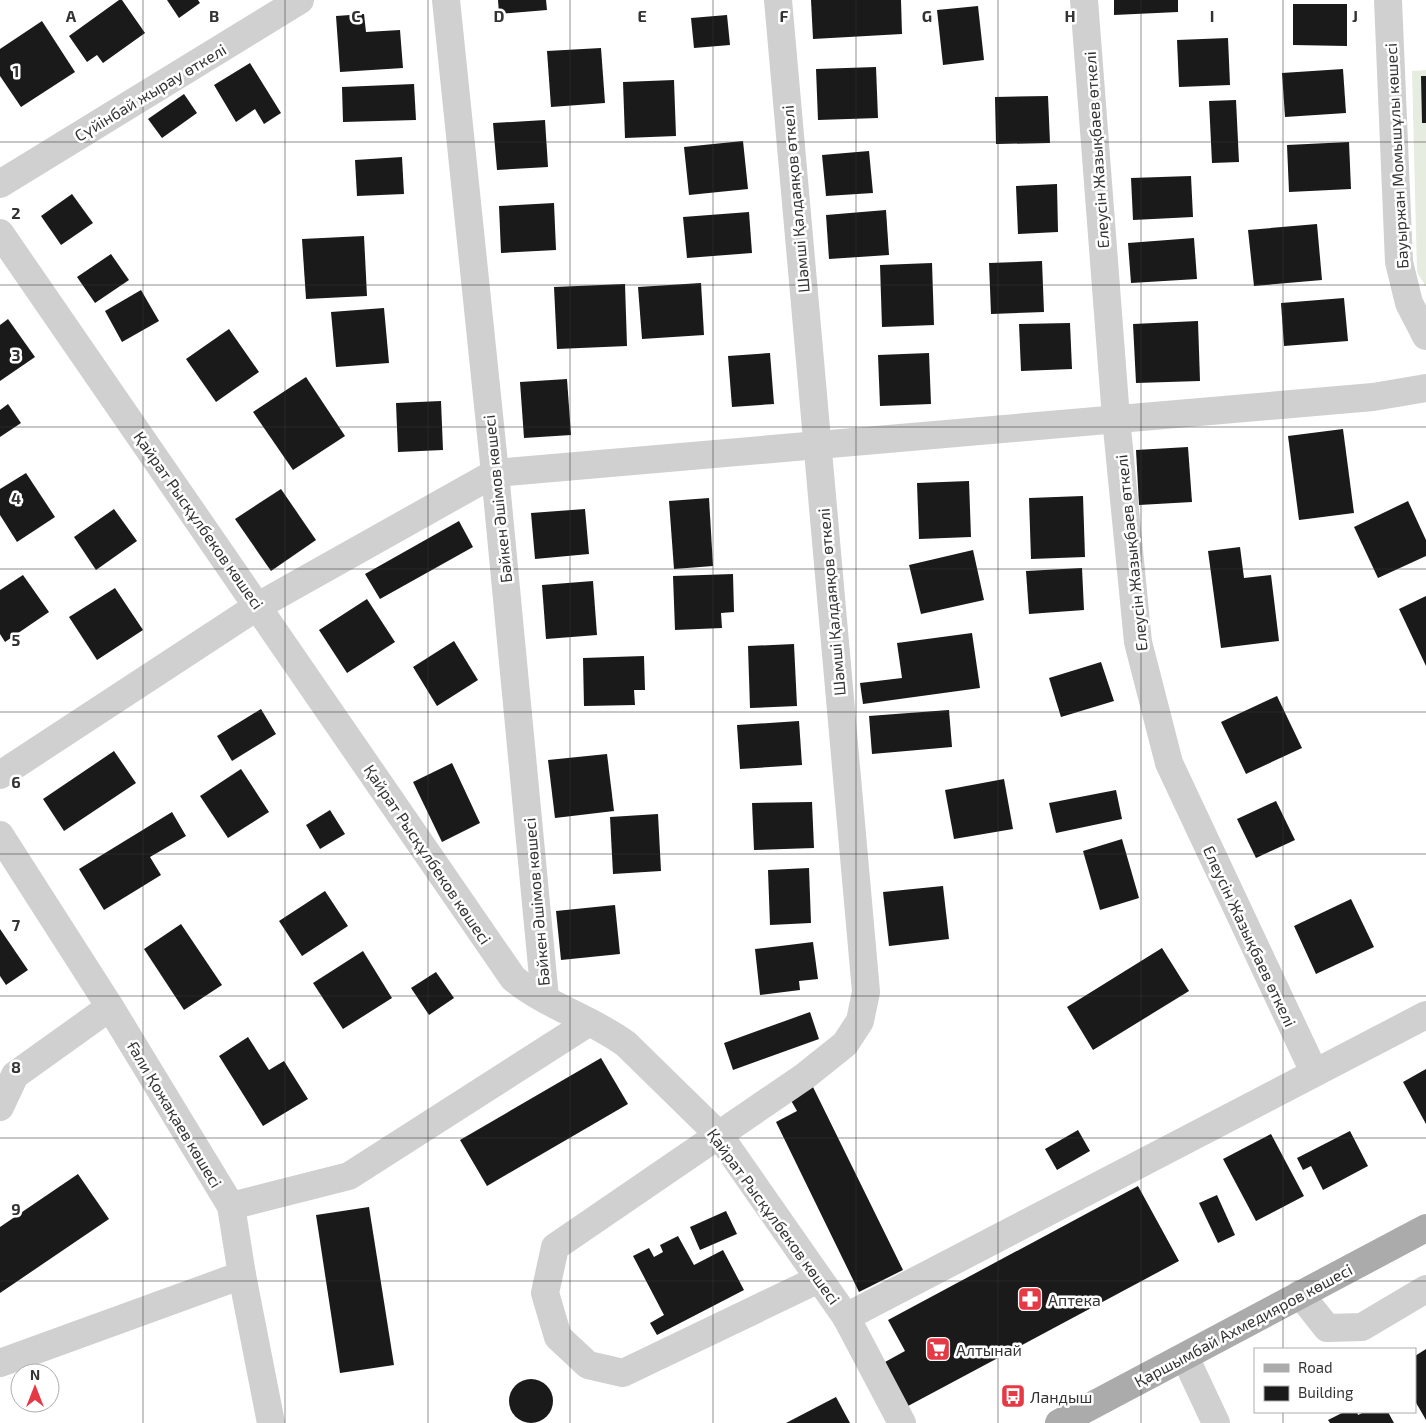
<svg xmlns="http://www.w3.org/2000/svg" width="1426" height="1423" font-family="'Exo 2',sans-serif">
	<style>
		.garden { fill: #e6ecdf }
		.building { fill: #1a1a1a }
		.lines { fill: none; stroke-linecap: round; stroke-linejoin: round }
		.minor { stroke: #d0d0d0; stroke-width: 28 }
		.major { stroke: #ababab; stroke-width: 28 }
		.grid { fill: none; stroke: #333; stroke-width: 1; stroke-opacity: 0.55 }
		.labels { text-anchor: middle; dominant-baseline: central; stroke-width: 5; stroke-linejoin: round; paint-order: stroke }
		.street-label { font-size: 16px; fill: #333; stroke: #fff }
		.poi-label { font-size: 16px; fill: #333; stroke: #fff; text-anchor: start }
		.grid-label { font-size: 16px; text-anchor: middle; font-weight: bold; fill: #333; stroke: #fff; stroke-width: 5; stroke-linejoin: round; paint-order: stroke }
	</style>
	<rect width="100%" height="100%" fill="#fff"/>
	<path class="garden" d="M1426 70V287L1417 272 1412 71Z"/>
	<g class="building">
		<path d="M119 0H122L145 33 103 63 97 55 87 62 69 36Z"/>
		<path d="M167 0H198L200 3 179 18Z"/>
		<path d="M498 0H546L547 10 499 14Z"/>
		<path d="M811 0H901L902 34 813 39Z"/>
		<path d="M1114 0H1178V12L1114 15Z"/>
		<path d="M1293 4H1347V46L1293 45Z"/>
		<path d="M978 6 984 60 943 65 937 10Z"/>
		<path d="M364 14 366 32 400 30 403 68 340 72 336 16Z"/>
		<path d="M727 15 730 45 694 48 691 18Z"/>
		<path d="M42 21 75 72 21 107 0 76V49Z"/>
		<path d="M1228 38 1230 85 1179 87 1177 40Z"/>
		<path d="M601 48 605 103 551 107 547 51Z"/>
		<path d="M250 63 281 113 264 124 255 109 236 122 214 85Z"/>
		<path d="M876 67 878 118 818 120 816 69Z"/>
		<path d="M1343 69 1346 113 1285 117 1282 73Z"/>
		<path d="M1421 76H1426V123H1422Z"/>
		<path d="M674 80 676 136 625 138 623 82Z"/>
		<path d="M414 84 416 120 343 122 342 87Z"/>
		<path d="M184 94 197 113 162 138 148 119Z"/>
		<path d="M1048 96 1050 143 996 144 995 97Z"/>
		<path d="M1236 100 1239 162 1212 163 1209 101Z"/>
		<path d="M545 120 548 167 497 170 493 123Z"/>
		<path d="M743 141 748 189 689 195 684 147Z"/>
		<path d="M1349 142 1351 189 1289 192 1287 145Z"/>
		<path d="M869 151 873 193 826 196 822 155Z"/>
		<path d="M402 157 404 194 357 196 355 160Z"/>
		<path d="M1191 176 1193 217 1133 220 1131 178Z"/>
		<path d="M1057 184 1058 232 1018 234 1016 186Z"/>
		<path d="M72 194 93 223 61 245 41 216Z"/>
		<path d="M554 203 556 250 501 253 499 206Z"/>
		<path d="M886 210 889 255 829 259 826 215Z"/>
		<path d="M749 212 752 253 687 258 683 217Z"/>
		<path d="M1317 224 1322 280 1254 286 1248 230Z"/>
		<path d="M364 236 367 296 306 299 302 239Z"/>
		<path d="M1194 238 1197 279 1131 283 1128 243Z"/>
		<path d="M111 254 129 280 95 303 77 277Z"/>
		<path d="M1042 261 1044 312 991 314 989 263Z"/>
		<path d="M932 263 934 325 882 327 880 265Z"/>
		<path d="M701 283 704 335 642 339 638 287Z"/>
		<path d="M625 284 627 346 557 349 554 287Z"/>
		<path d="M141 290 159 321 122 342 105 311Z"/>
		<path d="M1344 298 1348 341 1284 346 1281 303Z"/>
		<path d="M384 308 389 363 336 367 331 312Z"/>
		<path d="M8 319 35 357 0 381V325Z"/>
		<path d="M1198 321 1200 381 1136 383 1133 324Z"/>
		<path d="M1070 323 1072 369 1021 371 1019 324Z"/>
		<path d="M229 329 259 372 216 402 186 359Z"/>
		<path d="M770 353 774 404 732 407 728 356Z"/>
		<path d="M929 353 931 404 880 406 878 355Z"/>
		<path d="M306 377 345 436 293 470 253 412Z"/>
		<path d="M567 379 571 435 524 438 520 382Z"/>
		<path d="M441 401 443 450 398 452 396 403Z"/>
		<path d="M8 404 21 423 0 437V410Z"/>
		<path d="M1343 429 1354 513 1299 520 1288 436Z"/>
		<path d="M1188 447 1192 502 1139 505 1136 450Z"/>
		<path d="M26 473 55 517 17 542 0 515V489Z"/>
		<path d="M969 481 971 537 919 539 917 483Z"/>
		<path d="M281 489 316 540 271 571 235 519Z"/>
		<path d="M1083 496 1085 557 1031 559 1029 498Z"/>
		<path d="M709 498 713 566 674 569 669 501Z"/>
		<path d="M1408 501 1426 540V556L1378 578 1354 527Z"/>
		<path d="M114 509 137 541 96 570 74 537Z"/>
		<path d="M585 509 589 554 535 559 531 513Z"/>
		<path d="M459 521 473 547 380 599 365 574Z"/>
		<path d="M1240 547 1244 578 1271 575 1279 641 1221 648 1208 551Z"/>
		<path d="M973 550 984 600 921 614 909 565Z"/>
		<path d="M1082 568 1084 610 1029 614 1026 571Z"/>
		<path d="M733 574 734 612 721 613 722 628 675 630 673 576Z"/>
		<path d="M23 575 49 612 5 642 0 634V590Z"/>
		<path d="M593 581 597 635 546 639 542 585Z"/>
		<path d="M115 588 143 630 97 660 69 617Z"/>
		<path d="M1426 596V666L1399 609Z"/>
		<path d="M367 599 395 642 347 673 319 630Z"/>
		<path d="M972 633 980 688 863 704 860 683 902 678 897 643Z"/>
		<path d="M454 641 478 680 437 706 413 667Z"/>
		<path d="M794 644 797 706 750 708 748 646Z"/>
		<path d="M644 656 645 690H634L635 705 584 706 583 658Z"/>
		<path d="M1101 662 1114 701 1061 717 1049 678Z"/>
		<path d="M1277 696 1302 748 1246 774 1221 722Z"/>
		<path d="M261 709 276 734 232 761 217 736Z"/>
		<path d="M949 710 952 747 872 754 869 716Z"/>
		<path d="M799 721 802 765 740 769 737 725Z"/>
		<path d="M114 751 136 783 64 831 43 799Z"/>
		<path d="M607 754 614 811 555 818 548 760Z"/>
		<path d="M452 763 480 823 442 842 413 782Z"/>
		<path d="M241 769 269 812 228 838 200 796Z"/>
		<path d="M1004 779 1013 829 954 839 945 790Z"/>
		<path d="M1116 790 1122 819 1056 833 1049 803Z"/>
		<path d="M1276 801 1295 840 1256 858 1237 819Z"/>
		<path d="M812 802 814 848 754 850 752 803Z"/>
		<path d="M330 810 345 834 320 849 306 825Z"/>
		<path d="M172 812 186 836 150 857 161 875 104 910 79 869Z"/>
		<path d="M658 814 661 871 613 874 610 817Z"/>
		<path d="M1122 839 1139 898 1100 910 1083 851Z"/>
		<path d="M809 868 811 923 770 925 768 870Z"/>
		<path d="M943 886 949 939 889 946 883 892Z"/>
		<path d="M325 891 348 926 302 956 279 921Z"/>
		<path d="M1351 899 1374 947 1316 974 1294 926Z"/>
		<path d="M615 905 620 954 561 960 556 911Z"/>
		<path d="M181 924 222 985 184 1010 144 949Z"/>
		<path d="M0 929 28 970 6 985 0 976Z"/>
		<path d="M813 942 818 979 799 981 800 990 760 995 755 949Z"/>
		<path d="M1162 948 1189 991 1093 1050 1067 1007Z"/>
		<path d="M363 951 392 998 343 1029 313 983Z"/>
		<path d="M436 972 454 998 429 1015 411 988Z"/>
		<path d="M810 1012 819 1039 733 1070 724 1043Z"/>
		<path d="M248 1037 269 1070 284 1061 308 1099 263 1126 219 1056Z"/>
		<path d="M601 1058 628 1104 487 1186 460 1140Z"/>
		<path d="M1426 1069V1124L1403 1082Z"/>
		<path d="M812 1085 903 1270 859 1292 776 1122 797 1111 789 1097Z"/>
		<path d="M1078 1130 1090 1151 1057 1170 1045 1149Z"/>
		<path d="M1350 1131 1368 1166 1323 1190 1311 1166 1303 1170 1297 1158Z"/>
		<path d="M1271 1134 1304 1196 1256 1221 1223 1159Z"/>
		<path d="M78 1174 109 1219 0 1293V1227Z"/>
		<path d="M1138 1186 1179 1261 908 1406 885 1362 905 1351 888 1320Z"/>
		<path d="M1217 1195 1235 1235 1218 1243 1199 1203Z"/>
		<path d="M369 1207 394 1365 340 1373 316 1215Z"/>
		<path d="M726 1211 737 1234 700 1250 690 1227Z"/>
		<path d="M678 1236 694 1265 723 1250 744 1290 657 1335 650 1323 664 1315 633 1256 649 1248 654 1257 663 1252 660 1245Z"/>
		<path d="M1426 1349V1420L1415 1401V1356Z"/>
		<circle cx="531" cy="1401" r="22"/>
		<path d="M836 1397 850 1423H786Z"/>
		<path d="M1344 1412H1357L1358 1415 1364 1412H1388L1394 1423H1330L1328 1420Z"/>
	</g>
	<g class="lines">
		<g class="minor">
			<path d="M446 0 495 473 545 998"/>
			<path d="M778 0 866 992 860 1021 845 1044 805 1076 555 1247 545 1293 558 1337 588 1365 623 1373 819 1279"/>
			<path d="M1084 0 1116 418 1138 642 1169 763 1314 1072"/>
			<path d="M1388 0 1399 262 1409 303 1426 336"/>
			<path d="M0 184 300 0"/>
			<path d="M0 233 513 978C546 1006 591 1018 626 1044L719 1135 846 1317 902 1423"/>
			<path d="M0 775 258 606 495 473 1373 397 1426 388"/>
			<path d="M0 835 110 1007 231 1206 242 1275 271 1423"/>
			<path d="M0 1107 15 1075 110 1007"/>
			<path d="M231 1206 349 1176 588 1023"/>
			<path d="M1300 1294 1327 1328 1362 1327 1426 1289"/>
			<path d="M846 1317 1426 1015"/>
			<path d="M1185 1357 1216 1423"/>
			<path d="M0 1363 242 1275"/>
		</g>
		<path class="major" d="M1059 1423 1426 1228"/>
	</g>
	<path class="grid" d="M143 0V1423M285 0V1423M428 0V1423M570 0V1423M713 0V1423M856 0V1423M998 0V1423M1141 0V1423M1283 0V1349M0 142H1426M0 285H1426M0 427H1426M0 569H1426M0 712H1426M0 854H1426M0 996H1426M0 1138H1426M0 1281H1426M1283 1412V1423"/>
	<defs>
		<symbol id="pharmacy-square" viewBox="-11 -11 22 22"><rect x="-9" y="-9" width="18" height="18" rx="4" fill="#e63946" stroke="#fff"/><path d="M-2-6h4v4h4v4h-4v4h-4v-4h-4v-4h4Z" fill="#fff"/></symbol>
		<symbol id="supermarket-square" viewBox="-11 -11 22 22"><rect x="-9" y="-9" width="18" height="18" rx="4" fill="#e63946" stroke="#fff"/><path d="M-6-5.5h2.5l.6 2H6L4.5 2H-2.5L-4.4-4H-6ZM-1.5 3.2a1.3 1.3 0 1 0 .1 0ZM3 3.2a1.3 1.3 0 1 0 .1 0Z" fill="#fff"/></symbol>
		<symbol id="bus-square" viewBox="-11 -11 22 22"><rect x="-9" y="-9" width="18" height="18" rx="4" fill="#e63946" stroke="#fff"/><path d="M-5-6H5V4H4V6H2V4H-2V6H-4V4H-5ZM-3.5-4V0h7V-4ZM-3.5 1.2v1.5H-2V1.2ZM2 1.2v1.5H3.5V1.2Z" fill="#fff"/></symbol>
	</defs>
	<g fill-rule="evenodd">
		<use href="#pharmacy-square" x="1016" y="1285" width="28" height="28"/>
		<use href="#supermarket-square" x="924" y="1335" width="28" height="28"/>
		<use href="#bus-square" x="999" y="1382" width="28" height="28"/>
	</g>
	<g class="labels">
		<g class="street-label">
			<text transform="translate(150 92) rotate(-31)">Сүйінбай жырау өткелі</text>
			<text transform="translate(1096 150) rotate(-94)">Елеусін Жазықбаев өткелі</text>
			<text transform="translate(1396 156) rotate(-93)">Бауыржан Момышұлы көшесі</text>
			<text transform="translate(795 199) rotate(-95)">Шәмші Қалдаяқов өткелі</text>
			<text transform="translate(497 499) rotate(-96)">Бәйкен Әшімов көшесі</text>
			<text transform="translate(199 520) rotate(55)">Қайрат Рысқұлбеков көшесі</text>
			<text transform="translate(1131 553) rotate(-96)">Елеусін Жазықбаев өткелі</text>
			<text transform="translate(831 602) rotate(-95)">Шәмші Қалдаяқов өткелі</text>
			<text transform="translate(428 854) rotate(56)">Қайрат Рысқұлбеков көшесі</text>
			<text transform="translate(536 902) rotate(-95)">Бәйкен Әшімов көшесі</text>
			<text transform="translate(1250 936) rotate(65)">Елеусін Жазықбаев өткелі</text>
			<text transform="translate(175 1114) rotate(59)">Ғали Қожақаев көшесі</text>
			<text transform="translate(774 1216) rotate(54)">Қайрат Рысқұлбеков көшесі</text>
			<text transform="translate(1243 1325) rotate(-28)">Қаршымбай Ахмедияров көшесі</text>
		</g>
		<g class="poi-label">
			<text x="1048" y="1299">Аптека</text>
			<text x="956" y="1349">Алтынай</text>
			<text x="1030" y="1396">Ландыш</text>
		</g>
	</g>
	<g class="grid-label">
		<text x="71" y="22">A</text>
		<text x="214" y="22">B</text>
		<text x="356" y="22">C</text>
		<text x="499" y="22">D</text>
		<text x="642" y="22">E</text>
		<text x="784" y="22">F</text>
		<text x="927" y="22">G</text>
		<text x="1070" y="22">H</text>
		<text x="1212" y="22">I</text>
		<text x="1355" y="22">J</text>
		<text x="16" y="77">1</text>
		<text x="16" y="219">2</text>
		<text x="16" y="361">3</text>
		<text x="16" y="504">4</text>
		<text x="16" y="646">5</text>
		<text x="16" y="788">6</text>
		<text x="16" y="931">7</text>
		<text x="16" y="1073">8</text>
		<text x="16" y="1215">9</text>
	</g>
	<rect x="1254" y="1348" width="162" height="65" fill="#ffffff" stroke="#adadad"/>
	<rect x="1264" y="1364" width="25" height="8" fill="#ababab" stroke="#adadad"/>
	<text x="1298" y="1373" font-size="15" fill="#333333">Road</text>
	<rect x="1264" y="1386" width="25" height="15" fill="#1a1a1a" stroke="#adadad"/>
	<text x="1298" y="1398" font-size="15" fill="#333333">Building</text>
	<g transform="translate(35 1388)"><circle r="24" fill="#ffffff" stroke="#adadad"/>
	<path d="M0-4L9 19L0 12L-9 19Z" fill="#e63946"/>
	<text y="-8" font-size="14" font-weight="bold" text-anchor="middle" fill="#333333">N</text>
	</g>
</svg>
